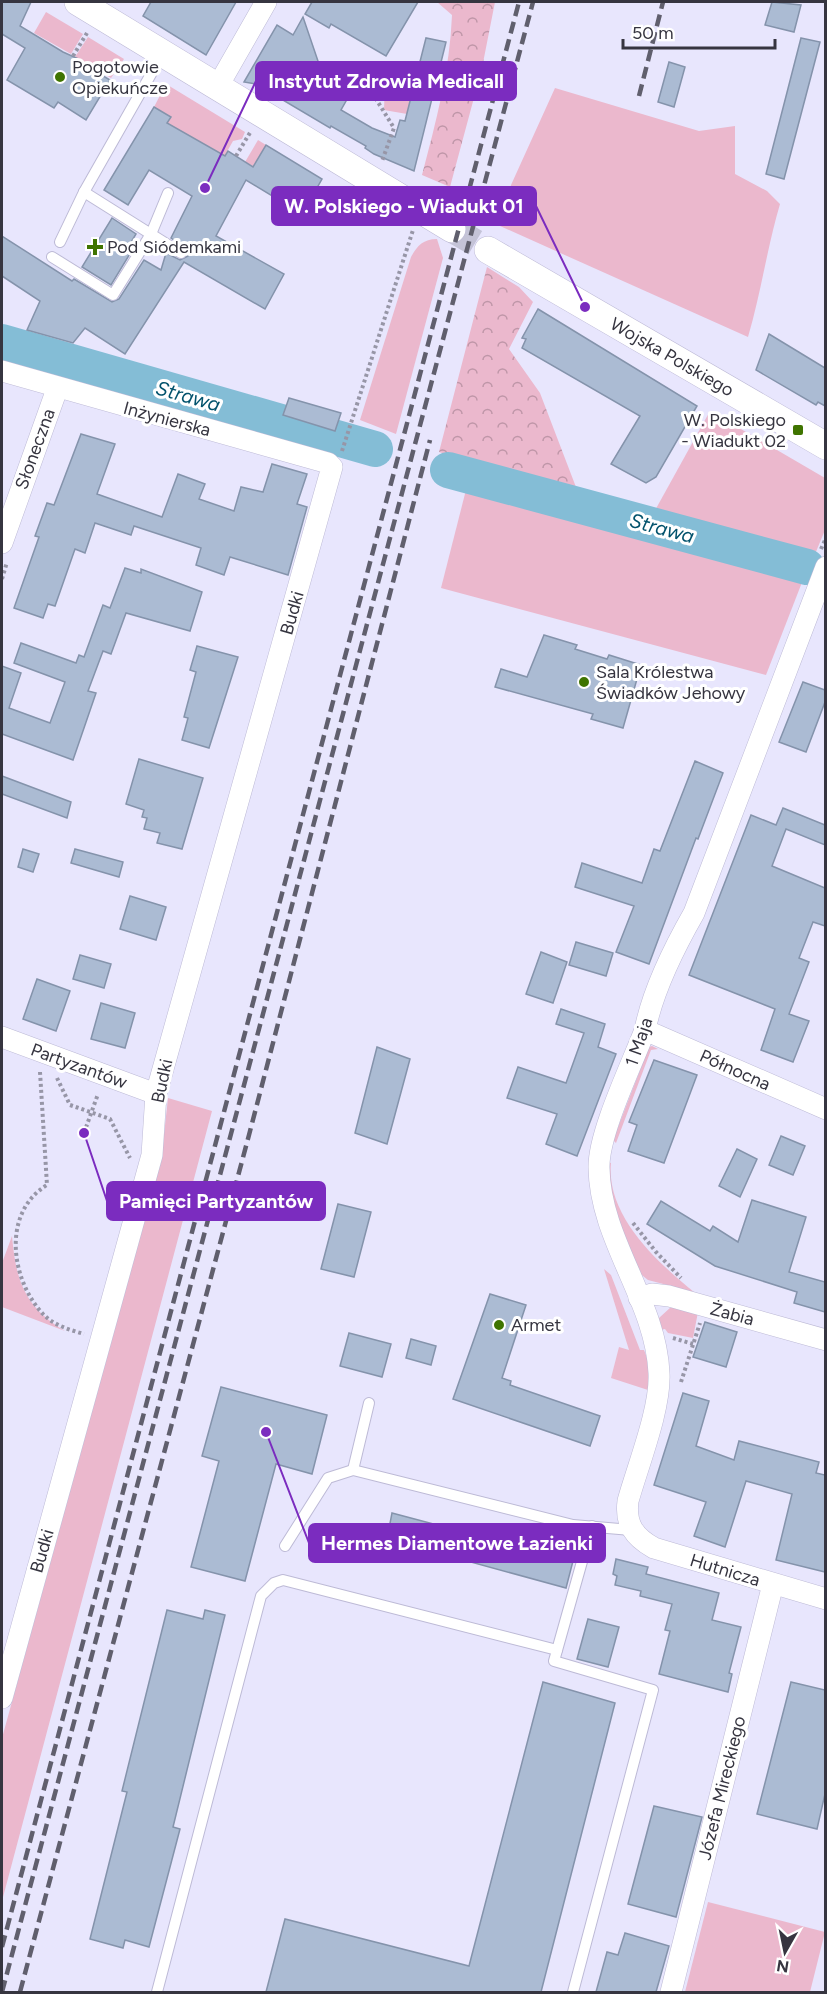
<svg xmlns="http://www.w3.org/2000/svg" width="827" height="1994" font-family="Figtree,sans-serif">
	<style>
		.green { fill: #ebb8cd }
		.forest { fill: url(#forest-crowns) }
		.lines { fill: none; stroke-linecap: round; stroke-linejoin: round }
		.river { stroke: #84bdd6; stroke-width: 36 }
		.building { fill: #abbbd3; stroke: #8493ab; stroke-width: 1.5 }
		.tertiary-tunnel { stroke: #c4c3d7; stroke-width: 27; stroke-dasharray: 27 14; stroke-linecap: butt }
		.service-casing { stroke: #bdbad6; stroke-width: 12 }
		.minor-casing { stroke: #bdbad6; stroke-width: 22 }
		.tertiary-casing { stroke: #bdbad6; stroke-width: 28 }
		.path { stroke: #9796a7; stroke-width: 4; stroke-dasharray: 3 3; stroke-linecap: butt }
		.service { stroke: #fff; stroke-width: 10 }
		.minor { stroke: #fff; stroke-width: 21 }
		.tertiary { stroke: #fff; stroke-width: 27 }
		.rail { stroke: #605f6d; stroke-width: 4.5; stroke-dasharray: 12 6; stroke-linecap: butt }
		.poi-dot { fill: #3f7400; stroke: #fff; stroke-width: 2 }
		.labels { text-anchor: middle; dominant-baseline: central; stroke-width: 6; stroke-linejoin: round; paint-order: stroke }
		.poi-label { font-size: 18px; fill: #363540; stroke: #fff; text-anchor: start }
		.street-label { font-size: 18px; fill: #363540; stroke: #fff }
		.water-label { font-size: 20px; font-style: italic; fill: #02526c; stroke: #fff }
		.leader { fill: none; stroke: #7b2cbf; stroke-width: 2 }
		.callout-dot { fill: #7b2cbf; stroke: #fff; stroke-width: 2 }
		.callout { fill: #7b2cbf; stroke: #7b2cbf; stroke-width: 2 }
		.callout-label { font-size: 20px; text-anchor: middle; font-weight: bold; fill: #fff }
	</style>
	<defs>
		<pattern id="forest-crowns" width="20" height="18" patternUnits="userSpaceOnUse" patternTransform="scale(1.5)"><rect width="20" height="18" fill="#ebb8cd"/><path d="M2 6a3 3 0 1 1 6 0M12 15a3 3 0 1 1 6 0" fill="none" stroke="#bf96a8"/></pattern>
	</defs>
	<rect width="100%" height="100%" fill="#e8e6fd"/>
	<g class="green">
		<path d="M46 12 83 34 71 54 34 33Z"/>
		<path d="M88 37 124 59 111 78 75 57Z"/>
		<path d="M397 74 416 79 407 114 384 110 385 79Z"/>
		<path d="M166 84 245 132 242 139 233 141 224 157 167 123 170 117 154 107Z"/>
		<path d="M555 88 699 131 735 126V174L767 191 780 204C767 248 761 293 748 337L500 226 511 185Z"/>
		<path d="M258 140 266 145 253 166 245 162Z"/>
		<path d="M437 239 443 258 396 434 360 420 411 257C417 246 423 239 437 239Z"/>
		<path d="M710 411 825 478V530L813 559 653 514Z"/>
		<path d="M468 482 806 572 766 675 441 588Z"/>
		<path d="M652 1046 658 1049 651 1050 616 1143 613 1140 649 1047Z"/>
		<path d="M168 1098 212 1111 2 1901V1738L161 1162Z"/>
		<path d="M608 1162 611 1163C606 1216 657 1262 694 1292L648 1280 638 1272 612 1203Z"/>
		<path d="M12 1236C16 1282 25 1307 65 1331L2 1307V1263Z"/>
		<path d="M604 1269 611 1275 640 1350H644L649 1363 648 1390 611 1378 619 1347 629 1350Z"/>
		<path d="M671 1307 698 1312 693 1338 668 1333 665 1329 660 1330 659 1318Z"/>
		<path d="M708 1902 825 1932 810 1992H685Z"/>
	</g>
	<g class="forest">
		<path d="M437 2H495L482 68 450 187 422 175C436 122 450 69 452 15Z"/>
		<path d="M487 267 519 287 533 302 509 349 540 393 579 495 439 452Z"/>
	</g>
	<g class="lines">
		<g class="river">
			<path d="M2 342 375 449"/>
			<path d="M448 470 807 567"/>
		</g>
	</g>
	<g class="building">
		<path d="M2 2H31L20 26 63 52 81 60 80 62 110 80 86 120 58 102 54 108 7 80 25 48 2 34Z"/>
		<path d="M151 2H236L206 55 143 16Z"/>
		<path d="M312 2H418L386 56 331 24 329 28 305 14Z"/>
		<path d="M772 2 801 5 794 32 765 25Z"/>
		<path d="M303 17 320 67 354 87 341 110 372 128 395 137 400 120 405 121 426 38 446 42 414 171 374 154 365 148 366 146 331 126 330 128 256 84 244 82 277 25 293 35Z"/>
		<path d="M801 38 820 42 784 179 766 174Z"/>
		<path d="M669 62 685 67 674 107 658 102Z"/>
		<path d="M154 107 171 117 167 123 225 156 228 151 253 167 266 145 322 179 302 214 246 180 216 236 284 274 265 309 184 262 125 354 85 328 73 343 27 330 40 301 2 276V236L72 281 74 279 112 302 119 299 144 260 161 270 166 253 180 260 188 256 187 249 171 238 192 196 149 170 128 205 104 190Z"/>
		<path d="M112 218 136 234 127 249 131 252 111 285 82 267Z"/>
		<path d="M538 309 697 406 656 477 646 483 611 464 640 416 522 348 526 339 522 338Z"/>
		<path d="M769 334 825 368V406L818 402 816 405 756 370Z"/>
		<path d="M289 398 341 413 335 431 283 415Z"/>
		<path d="M81 434 115 444 97 494 162 517 178 474 205 484 199 499 234 511 241 487 263 492 272 464 307 474 297 504 307 507 288 575 230 557 224 575 196 565 201 548 134 526 131 535 95 523 85 553 75 549 55 606 48 604 43 618 14 608 39 537 35 536 47 503 54 505Z"/>
		<path d="M125 568 141 573V569L202 592 190 631 126 613 111 654 103 651 88 691 96 693 73 760 2 734V666L21 673 9 708 50 723 65 682 14 663 21 643 76 663 79 655 84 657 103 605 110 608Z"/>
		<path d="M544 635 577 645 575 649 607 659 609 655 641 665 623 728 591 719 593 714 495 687 501 669 527 677Z"/>
		<path d="M197 646 238 657 209 748 182 740 188 718 184 717 196 672 190 670Z"/>
		<path d="M803 682 825 690V702L806 752 779 742Z"/>
		<path d="M139 759 203 778 182 849 157 843 160 833 144 829 147 818 142 817 144 810 126 804Z"/>
		<path d="M695 761 723 773 698 839 696 838 649 964 616 952 634 906 575 887 582 863 642 883 654 849 660 851Z"/>
		<path d="M2 776 71 802 67 818 2 794Z"/>
		<path d="M783 808 825 825V845L786 829 772 866 825 888V926L813 922 799 958 809 962 789 1014 809 1021 793 1062 761 1050 775 1009 689 975 751 815 776 825Z"/>
		<path d="M23 849 39 854 33 872 18 867Z"/>
		<path d="M75 849 123 862 119 877 71 863Z"/>
		<path d="M130 896 166 907 156 940 120 929Z"/>
		<path d="M576 942 613 953 606 976 569 965Z"/>
		<path d="M541 952 567 962 553 1003 526 994Z"/>
		<path d="M80 955 111 964 104 988 73 979Z"/>
		<path d="M37 979 70 991 56 1031 23 1019Z"/>
		<path d="M101 1003 135 1013 125 1048 91 1039Z"/>
		<path d="M561 1009 605 1024 598 1047 616 1054 577 1156 546 1144 557 1114 507 1098 518 1067 566 1083 584 1033 556 1024Z"/>
		<path d="M377 1047 410 1059 387 1144 355 1133Z"/>
		<path d="M654 1060 697 1075 664 1163 628 1151 637 1125 629 1122Z"/>
		<path d="M781 1136 805 1146 793 1175 769 1165Z"/>
		<path d="M737 1149 757 1159 740 1197 719 1186Z"/>
		<path d="M752 1200 806 1217 789 1272 825 1282V1312L794 1303 797 1292 715 1266 647 1224 661 1201 710 1231 713 1226 738 1242Z"/>
		<path d="M338 1204 371 1212 354 1277 321 1269Z"/>
		<path d="M490 1294 526 1305 502 1378 511 1381 510 1385 600 1416 590 1446 453 1399Z"/>
		<path d="M705 1322 737 1332 726 1367 693 1357Z"/>
		<path d="M349 1333 391 1344 382 1377 340 1366Z"/>
		<path d="M411 1339 436 1346 431 1365 406 1358Z"/>
		<path d="M221 1387 327 1415 312 1474 276 1464 245 1581 191 1567 219 1461 202 1456Z"/>
		<path d="M683 1393 709 1401 696 1446 734 1460 739 1441 819 1462 816 1473 825 1475V1572L776 1560 792 1494 746 1481 725 1547 694 1536 706 1502 654 1485Z"/>
		<path d="M392 1513 573 1561 566 1588 387 1539Z"/>
		<path d="M616 1559 648 1567 646 1574 719 1593 712 1620 741 1627 729 1673 732 1674 728 1692 659 1674 670 1631 665 1630 672 1604 640 1596 641 1591 615 1585 617 1576 613 1574Z"/>
		<path d="M167 1610 203 1619 205 1610 225 1615 173 1827 180 1829 149 1947 125 1940 123 1948 90 1939 127 1792 122 1791Z"/>
		<path d="M588 1619 619 1627 608 1667 577 1659Z"/>
		<path d="M543 1682 615 1703 541 1992H266L285 1919 469 1966Z"/>
		<path d="M791 1682 825 1690V1794L817 1829 757 1814Z"/>
		<path d="M654 1806 702 1817 676 1917 628 1904Z"/>
		<path d="M625 1933 669 1946 656 1992H596L607 1952 618 1955Z"/>
	</g>
	<g class="lines">
		<path class="tertiary-tunnel" d="M452 229 488 250"/>
		<defs>
			<g id="service">
				<path d="M84 192 181 253"/>
				<path d="M60 242 84 192 163 53"/>
				<path d="M52 257 113 295 151 234 168 193"/>
				<path d="M353 1470 369 1403"/>
				<path d="M285 1546 328 1478 353 1470 573 1525 631 1530"/>
				<path d="M157 1992 261 1596 274 1583 283 1580 557 1650"/>
				<path d="M573 1992 653 1690 554 1661 592 1526"/>
			</g>
			<g id="minor">
				<path d="M218 86 266 2"/>
				<path d="M2 371 328 463 332 467 156 1094 152 1155 2 1698"/>
				<path d="M2 543 57 389"/>
				<path d="M826 567 694 913C674 948 653 989 645 1030 632 1064 598 1134 599 1168 600 1240 656 1301 659 1373 661 1408 638 1465 628 1501 625 1524 634 1537 654 1548L826 1599"/>
				<path d="M645 1030 826 1109"/>
				<path d="M2 1037 156 1094"/>
				<path d="M639 1298 652 1294 669 1296 826 1340"/>
				<path d="M671 1992 773 1584"/>
			</g>
			<g id="tertiary">
				<path d="M78 2 452 229"/>
				<path d="M488 250 826 446"/>
			</g>
		</defs>
		<use href="#service" class="service-casing"/>
		<use href="#minor" class="minor-casing"/>
		<use href="#tertiary" class="tertiary-casing"/>
		<g class="path">
			<path d="M73 56 87 33"/>
			<path d="M373 68 376 99 394 128 382 161"/>
			<path d="M236 156 251 131"/>
			<path d="M342 451 413 230"/>
			<path d="M821 549 826 538"/>
			<path d="M2 579 7 562"/>
			<path d="M40 1072 47 1185C2 1212 10 1279 43 1314 53 1325 70 1330 84 1334"/>
			<path d="M57 1078 70 1105 110 1119 130 1158"/>
			<path d="M84 1133 98 1094"/>
			<path d="M633 1223 656 1252 681 1278"/>
			<path d="M673 1338 693 1344"/>
			<path d="M681 1382 700 1323"/>
		</g>
		<use href="#service" class="service"/>
		<use href="#minor" class="minor"/>
		<use href="#tertiary" class="tertiary"/>
		<g class="rail">
			<path d="M639 96 663 2"/>
			<path d="M2 1947 519 2"/>
			<path d="M2 1992 533 2"/>
			<path d="M20 1992 249 1135 430 440"/>
		</g>
	</g>
	<g class="poi-dot">
		<circle cx="60" cy="77" r="6"/>
		<path d="M92 238h6v6h6v6h-6v6h-6v-6h-6v-6h6z"/>
		<rect x="792" y="424" width="12" height="12" rx="3"/>
		<circle cx="584" cy="682" r="6"/>
		<circle cx="499" cy="1325" r="6"/>
	</g>
	<g class="labels">
		<g class="poi-label">
			<text x="72" y="67">Pogotowie<tspan x="72" dy="21">Opiekuńcze</tspan></text>
			<text x="107" y="247">Pod Siódemkami</text>
			<text x="786" y="420" text-anchor="end">W. Polskiego<tspan x="786" dy="21">- Wiadukt 02</tspan></text>
			<text x="596" y="672">Sala Królestwa<tspan x="596" dy="21">Świadków Jehowy</tspan></text>
			<text x="511" y="1325">Armet</text>
		</g>
		<g class="street-label">
			<text transform="translate(672 357) rotate(30)">Wojska Polskiego</text>
			<text transform="translate(167 419) rotate(15)">Inżynierska</text>
			<text transform="translate(35 449) rotate(-70)">Słoneczna</text>
			<text transform="translate(292 613) rotate(-74)">Budki</text>
			<text transform="translate(639 1042) rotate(-71)">1 Maja</text>
			<text transform="translate(79 1066) rotate(20)">Partyzantów</text>
			<text transform="translate(735 1070) rotate(24)">Północna</text>
			<text transform="translate(162 1081) rotate(-78)">Budki</text>
			<text transform="translate(732 1314) rotate(15)">Żabia</text>
			<text transform="translate(42 1551) rotate(-74)">Budki</text>
			<text transform="translate(725 1570) rotate(17)">Hutnicza</text>
			<text transform="translate(722 1788) rotate(-76)">Józefa Mireckiego</text>
		</g>
		<g class="water-label">
			<text transform="translate(188 396) rotate(16)">Strawa</text>
			<text transform="translate(662 528) rotate(15)">Strawa</text>
		</g>
	</g>
	<path class="leader" d="M205 188L256 81M585 307L536 206M84 1133L107 1201M266 1432L309 1543"/>
	<g class="callout-dot">
		<circle cx="205" cy="188" r="6"/>
		<circle cx="585" cy="307" r="6"/>
		<circle cx="84" cy="1133" r="6"/>
		<circle cx="266" cy="1432" r="6"/>
	</g>
	<g class="callout">
		<rect x="256" y="62" width="260" height="38" rx="6"/>
		<rect x="272" y="187" width="264" height="38" rx="6"/>
		<rect x="107" y="1182" width="218" height="38" rx="6"/>
		<rect x="309" y="1524" width="296" height="38" rx="6"/>
	</g>
	<g class="callout-label">
		<text x="386" y="88">Instytut Zdrowia Medicall</text>
		<text x="404" y="213">W. Polskiego - Wiadukt 01</text>
		<text x="216" y="1208">Pamięci Partyzantów</text>
		<text x="457" y="1550">Hermes Diamentowe Łazienki</text>
	</g>
	<rect width="827" height="1994" fill="none" stroke="#363540" stroke-width="6"/>
	<g transform="translate(785 1952) rotate(189)" stroke="#ffffff" stroke-width="4.5" paint-order="stroke">
	<path d="M0-4.5L10 22L0 15L-10 22Z" fill="#363540"/>
	<text y="-9" font-size="16" font-weight="bold" text-anchor="middle" fill="#363540">N</text>
	</g>
	<path d="M623 39v9h152v-9" fill="none" stroke="#363540" stroke-width="3"/>
	<text x="632" y="39" font-size="18" fill="#363540" stroke="#ffffff" stroke-width="4.5" paint-order="stroke">50 m</text>
</svg>
